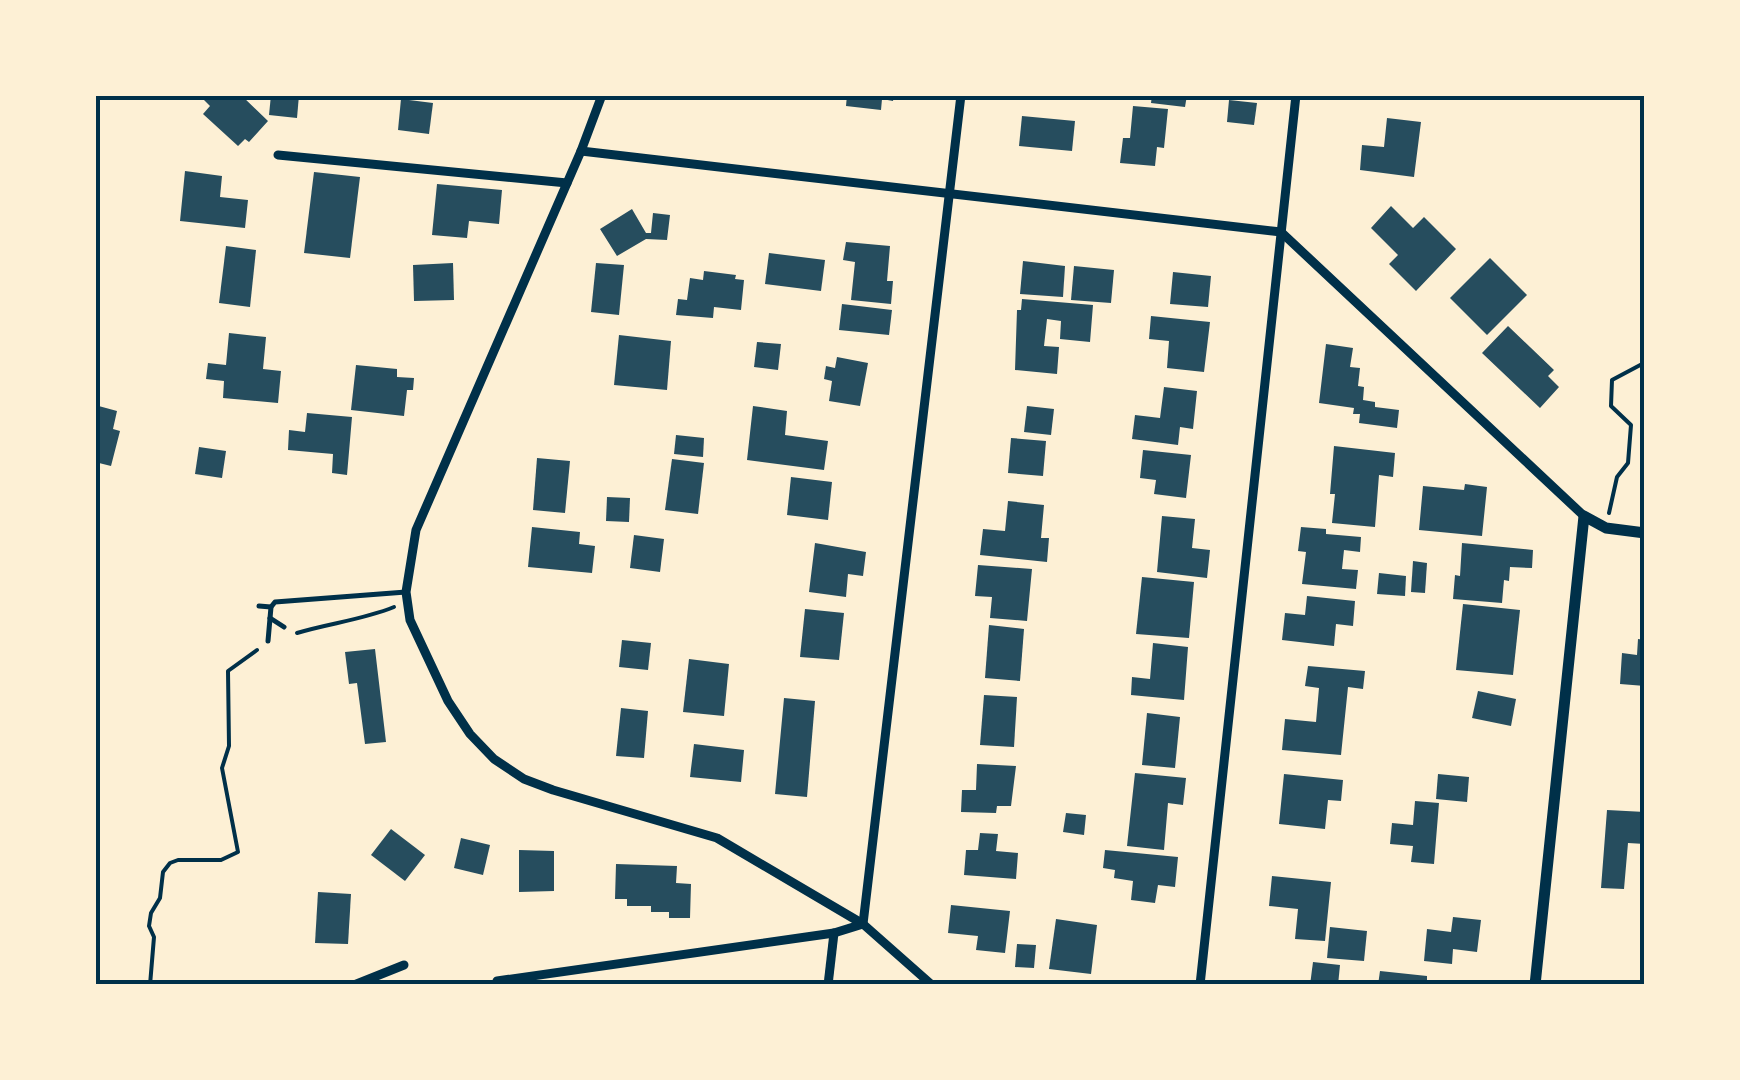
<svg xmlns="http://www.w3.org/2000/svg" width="1740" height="1080" font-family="Overpass,sans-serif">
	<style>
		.building { fill: #264d5e }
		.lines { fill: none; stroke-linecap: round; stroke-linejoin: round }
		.path { stroke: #003049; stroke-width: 4 }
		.service { stroke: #003049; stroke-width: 5 }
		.minor { stroke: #003049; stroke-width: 9 }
		.tertiary { stroke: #003049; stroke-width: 11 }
		.neatline { fill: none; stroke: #003049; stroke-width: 4 }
	</style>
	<rect width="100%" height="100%" fill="#fdf0d5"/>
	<g class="building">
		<path d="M205 95H241L268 121 249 142 245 139 238 146 203 114 210 106 202 98Z"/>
		<path d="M271 95H299L297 118 269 115Z"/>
		<path d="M847 95H894L893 101 882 99 881 110 846 106Z"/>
		<path d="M1152 95H1187L1185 107 1151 103Z"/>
		<path d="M401 99 433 103 429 134 398 130Z"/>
		<path d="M1229 100 1257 103 1254 125 1227 122Z"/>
		<path d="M1133 106 1168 109 1164 148 1157 147 1155 166 1120 163 1123 138H1130Z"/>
		<path d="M1022 116 1075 121 1072 151 1019 146Z"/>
		<path d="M1387 118 1421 122 1414 177 1360 170 1362 145 1384 147Z"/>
		<path d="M185 171 222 176 220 197 248 200 245 228 180 221Z"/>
		<path d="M314 172 360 177 350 258 304 253Z"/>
		<path d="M437 184 502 190 499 224 469 221 467 238 432 235Z"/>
		<path d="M1391 206 1413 228 1424 217 1456 249 1416 291 1389 264 1398 255 1371 228Z"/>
		<path d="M632 209 646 233H651L653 213 670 215 667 240 646 239 617 256 600 229Z"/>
		<path d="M846 242 890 246 887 281H893L891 304 851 300 855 262 843 260Z"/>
		<path d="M226 246 256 250 250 307 219 303Z"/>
		<path d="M769 253 825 260 821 291 765 284Z"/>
		<path d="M1490 258 1527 295 1487 335 1450 298Z"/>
		<path d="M1023 261 1065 266 1063 297 1020 294Z"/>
		<path d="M453 263 454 300 414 301 413 265Z"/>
		<path d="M596 263 624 265 619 315 591 312Z"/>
		<path d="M1074 266 1114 270 1111 303 1071 300Z"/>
		<path d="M704 271 736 275 735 279 744 280 741 310 714 307 713 318 676 315 678 299 687 300 690 278 703 280Z"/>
		<path d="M1173 272 1211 276 1208 307 1170 304Z"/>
		<path d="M1022 299 1093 305 1090 342 1060 339 1061 321 1047 319 1044 346 1059 347 1057 374 1015 370 1017 310H1021Z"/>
		<path d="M842 304 892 310 889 335 839 330Z"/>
		<path d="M1151 316 1210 322 1204 372 1167 368 1169 341 1149 339Z"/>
		<path d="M1508 326 1554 370 1548 376 1559 387 1540 408 1482 353Z"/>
		<path d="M229 333 266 337 263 369 281 371 278 403 223 398 224 381 206 379 208 363 226 365Z"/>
		<path d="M619 335 671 341 667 390 614 385Z"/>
		<path d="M757 342 781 344 778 370 754 367Z"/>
		<path d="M1326 344 1353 348 1350 367 1360 368 1358 386 1364 387 1363 400 1375 402V407L1399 410 1397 428 1359 423 1360 414H1353L1354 408 1319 403Z"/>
		<path d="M837 357 868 363 860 406 829 401 832 381 824 379 826 366 835 368Z"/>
		<path d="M356 365 397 369V377L414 378 413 390H407L404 416 351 410Z"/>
		<path d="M1164 387 1197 391 1193 429 1180 427 1178 445 1132 439 1135 415 1160 418Z"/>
		<path d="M95 405 117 411 113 429 120 431 111 466 95 462Z"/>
		<path d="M753 406 787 411 785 435 828 441 824 470 747 460Z"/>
		<path d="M1027 406 1054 409 1051 435 1024 432Z"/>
		<path d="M307 413 352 417 347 475 332 473 333 454 288 450 289 430 305 432Z"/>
		<path d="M676 435 704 438 703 457 674 454Z"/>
		<path d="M1011 438 1046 441 1043 476 1008 473Z"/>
		<path d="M1334 446 1395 453 1393 477 1379 475 1375 527 1332 523 1335 494H1330Z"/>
		<path d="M199 447 226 451 222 478 195 474Z"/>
		<path d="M1143 450 1191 455 1186 498 1154 494 1156 480 1140 478Z"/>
		<path d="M537 458 570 461 565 513 533 510Z"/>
		<path d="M672 459 704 463 698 514 665 510Z"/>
		<path d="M791 477 832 482 828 520 787 515Z"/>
		<path d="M1465 484 1487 487 1482 536 1419 530 1423 486 1464 490Z"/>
		<path d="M607 497 630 498 629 522 606 521Z"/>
		<path d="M1008 501 1044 505 1041 538H1049L1047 562 980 555 983 529 1005 531Z"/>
		<path d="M1162 516 1195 519 1192 548 1210 550 1207 578 1157 572Z"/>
		<path d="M532 527 580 532 579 544 595 546 592 573 528 567Z"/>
		<path d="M1301 527 1326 529V534L1361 537 1360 552 1344 550 1342 569 1358 570 1356 589 1302 584 1306 552 1298 551Z"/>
		<path d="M634 535 664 539 660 572 630 568Z"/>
		<path d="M815 543 866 552 863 576 848 574 846 597 809 592Z"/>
		<path d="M1462 543 1533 550 1532 568 1510 567 1509 581 1504 580 1502 603 1453 599 1455 575 1460 576Z"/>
		<path d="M1413 561 1427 563 1425 593 1411 592Z"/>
		<path d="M978 565 1032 569 1027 621 990 618 992 597 975 596Z"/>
		<path d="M1379 573 1406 576 1405 596 1377 594Z"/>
		<path d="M1142 577 1194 582 1189 638 1136 634Z"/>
		<path d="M1307 596 1355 601 1353 626 1336 624 1334 646 1282 640 1285 613 1305 615Z"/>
		<path d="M1463 604 1520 610 1513 675 1456 670Z"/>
		<path d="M805 609 844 613 839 660 800 657Z"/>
		<path d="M989 625 1024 629 1020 681 985 678Z"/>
		<path d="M1638 639 1645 640V686L1620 684 1622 653 1637 655Z"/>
		<path d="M622 640 651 643 648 670 619 667Z"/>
		<path d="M1153 643 1188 647 1184 700 1131 695 1132 677 1150 679Z"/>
		<path d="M375 649 386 742 365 744 357 683 349 684 345 652Z"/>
		<path d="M689 659 729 664 724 716 683 712Z"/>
		<path d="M1308 666 1365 671 1363 689 1348 687 1341 755 1282 750 1285 719 1316 722 1319 688 1305 686Z"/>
		<path d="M1478 691 1516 699 1511 726 1472 718Z"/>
		<path d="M984 695 1017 697 1014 747 980 745Z"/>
		<path d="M784 698 815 701 807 797 775 794Z"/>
		<path d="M621 708 648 711 644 758 616 756Z"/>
		<path d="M1147 713 1180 717 1175 768 1142 765Z"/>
		<path d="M694 744 744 750 741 782 690 777Z"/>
		<path d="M977 764 1016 766 1011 806H997L996 813 961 812 962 790H976Z"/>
		<path d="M1135 773 1186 778 1183 805 1168 803 1164 850 1127 846Z"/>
		<path d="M1284 774 1343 780 1341 801 1328 800 1325 829 1279 824Z"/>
		<path d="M1438 774 1469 777 1467 802 1436 799Z"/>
		<path d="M1415 801 1439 803 1434 864 1411 862 1413 846 1390 844 1392 823 1413 825Z"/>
		<path d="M1607 810 1645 812V844L1628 843 1624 889 1601 888Z"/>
		<path d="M1066 813 1086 815 1084 835 1063 832Z"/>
		<path d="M391 829 425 855 405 881 371 855Z"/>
		<path d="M980 833 998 834 996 851 1018 853 1016 879 964 875 966 850H978Z"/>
		<path d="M461 838 490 845 483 875 454 868Z"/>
		<path d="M519 850 554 851V891L519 892Z"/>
		<path d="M1105 850 1178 857 1175 887 1158 885 1155 903 1131 900 1133 881 1114 878 1115 870 1103 868Z"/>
		<path d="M616 864 677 866 676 883 691 884 690 918H669V912H651V906H627V899H615Z"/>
		<path d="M1272 876 1331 882 1325 941 1295 939 1298 909 1269 906Z"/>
		<path d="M318 892 351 894 348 944 315 943Z"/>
		<path d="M951 905 1010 911 1005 953 976 950 978 936 948 933Z"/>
		<path d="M1453 917 1481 920 1477 952 1453 949 1452 964 1424 961 1427 929 1451 932Z"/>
		<path d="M1056 919 1097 925 1091 974 1049 969Z"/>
		<path d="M1330 927 1367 931 1364 961 1327 958Z"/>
		<path d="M1017 944 1036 945 1034 968 1015 967Z"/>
		<path d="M1313 962 1340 965 1338 985H1310Z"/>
		<path d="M1380 971 1427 976V985H1378Z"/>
	</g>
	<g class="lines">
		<g class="path">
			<path d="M1609 513 1617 477 1628 463 1631 425 1611 406 1612 380 1644 363 1645 360"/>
			<path d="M297 633C330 623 362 620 394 607"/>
			<path d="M150 985 154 937 149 926 151 913 160 898 163 872 170 863 178 860H221L238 852 222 768 229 746 228 671 257 650"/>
		</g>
		<g class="service">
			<path d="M259 606 271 607"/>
			<path d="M270 618 284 627"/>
			<path d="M268 641 271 607 275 602 406 592"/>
		</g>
		<g class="minor">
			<path d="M602 95 581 151 416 530 406 592 410 620 448 701 470 734 494 759 524 779 553 790 717 838 863 924 932 985"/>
			<path d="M581 151 1281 232 1584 516"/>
			<path d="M278 155 567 183"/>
			<path d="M497 981 834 933 863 924 961 95"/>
			<path d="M354 985 404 965"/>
			<path d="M828 985 834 933"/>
			<path d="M1200 985 1296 95"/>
		</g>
		<path class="tertiary" d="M1535 985 1584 516 1606 528 1645 533"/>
	</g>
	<rect width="1740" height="1080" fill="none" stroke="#fdf0d5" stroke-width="195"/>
	<rect x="98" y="98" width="1544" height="884" class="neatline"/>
</svg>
